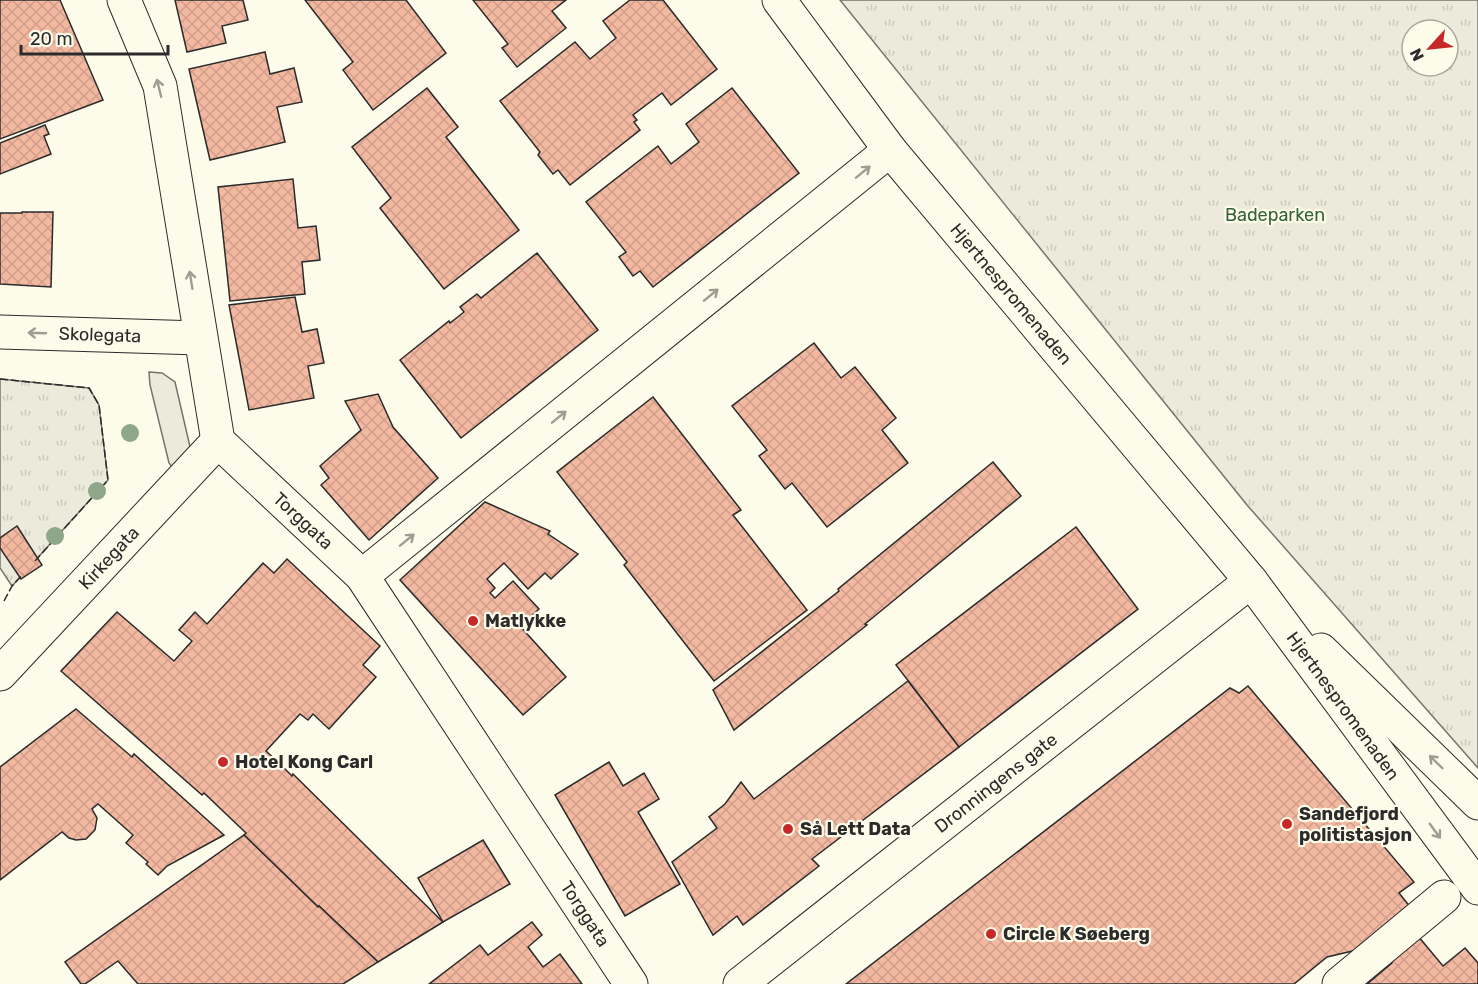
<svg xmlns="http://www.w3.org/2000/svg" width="1478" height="984" font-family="Rubik,sans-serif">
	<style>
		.grass { fill: #ecebdb; stroke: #74746e; stroke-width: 1.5 }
		.park { fill: url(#park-tufts); stroke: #74746e; stroke-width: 1.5; fill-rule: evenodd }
		.building { fill: url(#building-cross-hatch); stroke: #2b2b2b; stroke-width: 1.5 }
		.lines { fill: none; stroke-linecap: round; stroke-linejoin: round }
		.minor-casing { stroke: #2b2b2b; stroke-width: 35 }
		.minor { stroke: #fdfbea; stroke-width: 33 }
		.fence { stroke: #2b2b2b; stroke-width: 1.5; stroke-dasharray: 8 3; stroke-linecap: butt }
		.tree { fill: #8ea78a }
		.oneway { stroke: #9e9d94 }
		.poi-dot { fill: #c62828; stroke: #fdfbea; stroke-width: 2 }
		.labels { text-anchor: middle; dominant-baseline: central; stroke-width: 4.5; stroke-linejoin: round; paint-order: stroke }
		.park-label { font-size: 18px; fill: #34623c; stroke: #fdfbea }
		.street-label { font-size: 18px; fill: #2b2b2b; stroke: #fdfbea }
		.poi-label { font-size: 18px; font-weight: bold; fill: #2b2b2b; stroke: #fdfbea; text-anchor: start }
	</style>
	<defs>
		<pattern id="park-tufts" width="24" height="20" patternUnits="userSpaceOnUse" patternTransform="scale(1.5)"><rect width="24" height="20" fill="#ecebdb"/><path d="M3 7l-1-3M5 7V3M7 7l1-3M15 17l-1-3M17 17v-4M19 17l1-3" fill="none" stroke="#cbcabc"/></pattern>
		<pattern id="building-cross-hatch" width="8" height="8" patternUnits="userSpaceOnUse" patternTransform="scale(1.5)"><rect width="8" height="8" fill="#f2b8a0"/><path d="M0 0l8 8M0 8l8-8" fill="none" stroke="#d09e8a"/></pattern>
	</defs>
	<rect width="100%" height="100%" fill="#fdfbea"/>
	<path class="grass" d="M149 372 162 373 175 382 191 451 176 472 169 463 150 385Z"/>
	<g class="park">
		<path d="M840 0H1478V768L1247 505ZM1412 30H1448V66H1412Z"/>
		<path d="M0 379 89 388 99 405 108 480 12 586 0 568Z"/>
	</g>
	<g class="building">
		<path d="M0 0H60L103 100 0 139Z"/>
		<path d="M175 0H243L248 20 222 26 226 43 187 52Z"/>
		<path d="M305 0H406L446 53 373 110 343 70 353 62Z"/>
		<path d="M473 0H566L552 11 566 28 517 67 502 48 508 44Z"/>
		<path d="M630 0H663L717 69 671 105 662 93 633 115 637 120 634 122 640 130 570 185 558 170 553 174 538 155 540 152 500 101 575 42 590 59 616 38 603 21Z"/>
		<path d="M265 52 270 74 294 68 302 102 277 107 285 142 210 160 189 69Z"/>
		<path d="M427 88 458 127 446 137 519 230 444 289 380 208 391 198 352 147Z"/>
		<path d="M732 88 799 173 653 287 640 271 633 276 619 257 626 252 586 202 658 146 671 164 699 142 686 124Z"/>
		<path d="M45 125 49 134 44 136 51 154 0 174V143Z"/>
		<path d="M293 179 298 228 316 226 320 260 302 262 305 294 230 301 218 187Z"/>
		<path d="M22 212H53L51 287 0 284V213H22Z"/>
		<path d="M537 253 598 330 461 438 400 360 449 321 450 323 464 312 460 307 477 294 481 298Z"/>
		<path d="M295 297 302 332 317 329 324 363 308 366 314 398 249 410 229 305Z"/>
		<path d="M814 343 841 378 855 367 896 418 882 430 908 463 827 527 792 483 785 489 759 456 767 450 732 406Z"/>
		<path d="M378 394 393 427 438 478 369 540 321 485 329 478 320 466 361 430 345 401Z"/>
		<path d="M653 397 741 510 733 515 807 610 714 681 624 565 627 562 557 472Z"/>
		<path d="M993 462 1021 496 865 624 867 625 734 730 713 690 839 591 838 589Z"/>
		<path d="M485 502 550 531 548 534 578 554 551 579 545 573 528 589 504 563 487 579 495 588 490 593 495 598 513 581 539 609 520 626 566 677 523 715 400 580Z"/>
		<path d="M17 526 42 565 21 579 0 548V538Z"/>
		<path d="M1076 527 1138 609 959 747 896 665Z"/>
		<path d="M287 559 380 646 363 665 376 677 329 729 313 714 308 720 300 714 266 751 277 761 279 759 283 762 281 765 292 776 293 774 443 922 378 962 319 906 318 907 244 835 246 833 204 793 202 795 61 671 117 612 174 661 192 641 179 630 195 612 207 624 263 563 274 573Z"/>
		<path d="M908 681 959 747 812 859 819 866 743 925 737 916 713 935 672 862 717 828 709 817 725 804 741 782 754 799Z"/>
		<path d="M1248 686 1414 882 1399 893 1411 908 1361 949 1327 957 1294 984H846L1230 688 1239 693Z"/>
		<path d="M76 709 132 757 134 754 224 835 167 866 158 875 146 864 148 862 126 843 133 835 98 804 92 809 97 818 95 830 86 839 76 840 69 838 62 832 0 880V767Z"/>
		<path d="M609 762 623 786 644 773 659 799 638 812 680 884 625 916 555 795Z"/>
		<path d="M244 835 318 907 319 906 378 962 343 984H138L118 961 85 984H81L65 962Z"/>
		<path d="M483 840 510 884 443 922 418 878Z"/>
		<path d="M532 922 542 935 528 947 543 967 560 954 582 984H429L480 945 488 955Z"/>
		<path d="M1418 936 1443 966 1465 948 1478 963V984H1367L1392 963 1391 962Z"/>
	</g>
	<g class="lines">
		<defs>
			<g id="minor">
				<path d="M124 0 160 86 218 441 362 576 631 984"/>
				<path d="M779 0 890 150 1251 581 1478 888"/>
				<path d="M0 332 200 338"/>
				<path d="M362 576 890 150"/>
				<path d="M1321 650 1478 803"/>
				<path d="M0 674 218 441"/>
				<path d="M740 984 1251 581"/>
				<path d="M1339 984 1444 897"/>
			</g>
		</defs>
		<use href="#minor" class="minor-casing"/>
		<use href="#minor" class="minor"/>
		<g class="fence">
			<path d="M0 379 89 388 99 405 108 480 35 561"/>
			<path d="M4 601 12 586 23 574"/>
		</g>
	</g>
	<g class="tree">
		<circle cx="130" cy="433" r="9"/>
		<circle cx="97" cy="491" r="9"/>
		<circle cx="55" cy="536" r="9"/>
	</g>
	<defs><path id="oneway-shaft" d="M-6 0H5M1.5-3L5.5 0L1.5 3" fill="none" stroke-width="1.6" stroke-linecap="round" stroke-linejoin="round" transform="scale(1.5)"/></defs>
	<g class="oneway">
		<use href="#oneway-shaft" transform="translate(159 88) rotate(-104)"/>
		<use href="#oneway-shaft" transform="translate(863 172) rotate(-39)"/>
		<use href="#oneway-shaft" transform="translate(191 280) rotate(-99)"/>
		<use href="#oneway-shaft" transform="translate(711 295) rotate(-39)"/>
		<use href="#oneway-shaft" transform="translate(37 333) rotate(-178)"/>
		<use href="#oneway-shaft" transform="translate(559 417) rotate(-39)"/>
		<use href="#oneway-shaft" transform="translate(407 540) rotate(-39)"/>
		<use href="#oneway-shaft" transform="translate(1436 762) rotate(-136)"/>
		<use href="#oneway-shaft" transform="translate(1435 831) rotate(54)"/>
	</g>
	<g class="poi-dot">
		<circle cx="473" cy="621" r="6"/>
		<circle cx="223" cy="762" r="6"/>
		<circle cx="1287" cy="824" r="6"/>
		<circle cx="788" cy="829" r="6"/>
		<circle cx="991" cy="934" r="6"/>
	</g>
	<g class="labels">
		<g class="park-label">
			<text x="1275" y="215">Badeparken</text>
		</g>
		<g class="street-label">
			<text transform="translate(1011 294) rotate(50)">Hjertnespromenaden</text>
			<text transform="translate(100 335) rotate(2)">Skolegata</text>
			<text transform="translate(303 521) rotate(43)">Torggata</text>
			<text transform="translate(109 558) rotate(-47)">Kirkegata</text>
			<text transform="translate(1343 706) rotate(54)">Hjertnespromenaden</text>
			<text transform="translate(996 783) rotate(-38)">Dronningens gate</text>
			<text transform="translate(585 914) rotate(57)">Torggata</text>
		</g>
		<g class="poi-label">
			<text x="485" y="621">Matlykke</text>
			<text x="235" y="762">Hotel Kong Carl</text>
			<text x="1299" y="814">Sandefjord<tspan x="1299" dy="21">politistasjon</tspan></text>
			<text x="800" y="829">Så Lett Data</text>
			<text x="1003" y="934">Circle K Søeberg</text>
		</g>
	</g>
	<g transform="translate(1430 48) rotate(243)"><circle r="28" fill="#fdfbea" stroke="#a9a89e" stroke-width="1.5"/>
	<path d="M0-4.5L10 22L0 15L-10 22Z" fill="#c62828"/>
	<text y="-9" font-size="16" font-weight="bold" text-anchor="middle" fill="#2b2b2b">N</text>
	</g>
	<path d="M21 45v9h147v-9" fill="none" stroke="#2b2b2b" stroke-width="3"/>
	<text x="30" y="45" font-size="18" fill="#2b2b2b" stroke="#fdfbea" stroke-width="4.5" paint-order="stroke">20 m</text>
</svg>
